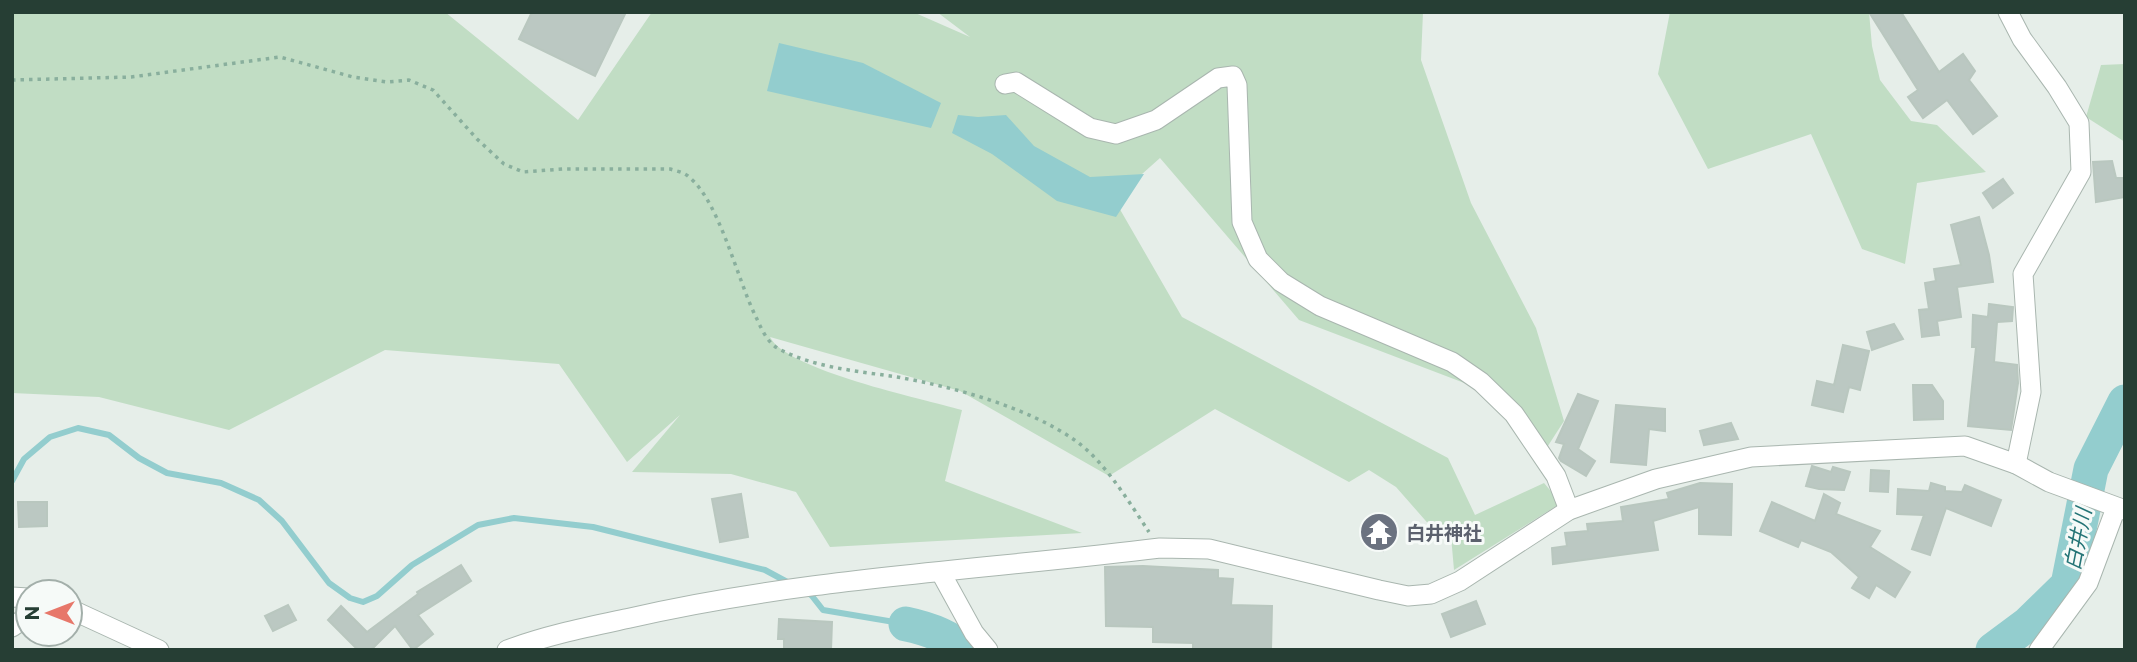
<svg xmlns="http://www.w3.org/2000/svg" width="2137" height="662" font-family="Commissioner,'Noto Sans JP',sans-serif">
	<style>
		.green { fill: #c1ddc4 }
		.water { fill: #93cdce }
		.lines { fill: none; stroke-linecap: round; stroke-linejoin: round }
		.stream { stroke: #93cdce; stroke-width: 6 }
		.river { stroke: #93cdce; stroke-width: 35 }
		.building { fill: #bbc8c2; stroke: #b9c7bf; stroke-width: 2 }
		.minor-casing { stroke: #a9b6af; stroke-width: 21 }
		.path { stroke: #89af9d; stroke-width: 3.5; stroke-dasharray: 3.5 5; stroke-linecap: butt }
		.minor { stroke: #fff; stroke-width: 19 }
		.labels { text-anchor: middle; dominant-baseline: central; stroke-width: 6; stroke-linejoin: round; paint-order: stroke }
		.worship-label { font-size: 19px; font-weight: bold; fill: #5b616d; stroke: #f6faf8; text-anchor: start }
		.water-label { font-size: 21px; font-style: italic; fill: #247476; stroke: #f6faf8 }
	</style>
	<rect width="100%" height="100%" fill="#e6eee9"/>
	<g class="green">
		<path d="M12 12H445L578 120 652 12H913L970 37 937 12H1423L1421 60 1471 203 1536 328 1564 421 1544 452 1514 414 1467 384 1299 320 1160 158 1114 199 1182 317 1448 458 1475 515 1544 483 1561 503 1454 570 1451 536 1432 528 1396 487 1369 470 1349 482 1215 409 1109 476 960 391 770 337C786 370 923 399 962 410L945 481 1082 533 830 547 796 492 731 474 632 472 680 415 627 462 559 364 385 350 229 430 99 397 12 393Z"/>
		<path d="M1670 12H1869L1872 46 1880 80 1911 121 1937 125 1986 172 1917 183 1905 264 1862 249 1811 134 1708 169 1658 74Z"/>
		<path d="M2125 64V142L2086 117 2101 65Z"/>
	</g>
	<g class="water">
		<path d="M779 43 863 63 941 103 931 128 767 91Z"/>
		<path d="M958 115 978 117 1006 115 1034 146 1090 177 1144 174 1116 217 1057 201 992 154 952 133Z"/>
	</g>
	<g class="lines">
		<g class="stream">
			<path d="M12 481 24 459 50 437 78 428 109 435 139 458 167 473 221 483 259 500 282 521 329 583 350 598 363 602 377 596 412 565 478 525 514 518 593 527 765 570 791 584"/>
			<path d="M807 592 812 596 823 610 906 624"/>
		</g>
		<g class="river">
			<path d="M906 624C925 628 949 636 964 650"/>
			<path d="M1993 650 2028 624 2068 585 2091 469 2125 402"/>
		</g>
	</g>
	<g class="building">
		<path d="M532 12H626L595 76 519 39Z"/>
		<path d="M1869 12H1901L1939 72 1963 54 1975 71 1969 80 1997 116 1973 134 1947 100 1923 118 1908 97 1918 90Z"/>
		<path d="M2112 161 2116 178H2125V197L2096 202 2093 162Z"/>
		<path d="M2003 179 2013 193 1993 208 1983 193Z"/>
		<path d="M1979 217 1989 255 1993 282 1957 287 1961 317 1937 321 1939 335 1922 337 1919 310 1929 309 1925 283 1936 281 1934 269 1961 265 1951 225Z"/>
		<path d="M1989 304 2013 307 2012 321 1997 322 1994 362 2017 365 2018 383 2011 430 1968 426 1976 347H1972L1973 315 1988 317Z"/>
		<path d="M1894 324 1903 339 1872 350 1867 332Z"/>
		<path d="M1843 345 1869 351 1860 390 1849 387 1843 412 1812 405 1817 381 1834 385Z"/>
		<path d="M1913 385H1932L1943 401V419L1914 420Z"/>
		<path d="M1578 394 1598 401 1578 449 1595 461 1586 476 1561 461 1559 458 1564 444 1556 442Z"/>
		<path d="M1616 405 1665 409V431L1649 429 1646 465 1611 462Z"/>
		<path d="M1731 423 1738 439 1704 445 1700 431Z"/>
		<path d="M1812 466 1831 472 1833 467 1850 472 1844 490 1819 489 1806 486Z"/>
		<path d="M1871 470 1889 471 1888 492 1870 491Z"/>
		<path d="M1700 483 1732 484 1731 535 1699 534V507L1653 521 1658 550 1553 564 1552 548 1567 546 1565 533 1588 531 1587 524 1623 521 1621 507 1669 499 1667 493Z"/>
		<path d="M1931 483 1945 487V491L1962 492 1965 485 2001 500 1991 526 1946 508 1930 555 1912 549 1924 515 1897 514 1898 489 1929 491Z"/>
		<path d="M741 494 748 537 720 542 712 499Z"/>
		<path d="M1824 494 1840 503 1836 514 1880 531 1870 547 1910 572 1895 597 1876 585 1869 598 1852 588 1859 577 1831 552 1801 540 1798 547 1760 531 1772 502 1815 521Z"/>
		<path d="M18 502H47V526L19 527Z"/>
		<path d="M1376 514 1395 522 1383 551 1364 543Z"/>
		<path d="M461 565 471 581 418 615 433 634 413 650 395 626 371 650H358L328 620 341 606 367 632 418 594 417 592Z"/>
		<path d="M1143 566 1218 570V578L1233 579 1231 605 1272 606 1271 650H1193V643L1153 642V627L1106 626 1105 567Z"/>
		<path d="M1476 601 1485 624 1451 637 1442 614Z"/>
		<path d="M288 605 296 620 273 631 265 616Z"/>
		<path d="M779 619 832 622 831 650H784V639H778Z"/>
	</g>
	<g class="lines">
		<defs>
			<g id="minor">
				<path d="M2008 12 2022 39 2057 87 2079 123 2081 172 2023 274 2031 392 2016 464"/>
				<path d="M1005 84 1016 82 1090 128 1116 134 1156 120 1218 78 1233 76 1237 85 1242 222 1258 259 1281 282 1320 306 1452 362 1481 382 1514 414 1556 476 1569 510"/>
				<path d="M941 573 974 633 988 650"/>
				<path d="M12 597 28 598"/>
				<path d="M70 609 159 650"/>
				<path d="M12 627 28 616"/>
				<path d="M507 650C547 635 588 627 630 618 803 578 983 570 1160 548L1209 549 1379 590 1408 596 1431 594 1460 581 1569 510 1656 479 1751 457 1965 446 2016 464 2049 482 2125 510"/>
				<path d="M2039 650 2088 583 2116 508"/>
			</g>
		</defs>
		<use href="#minor" class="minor-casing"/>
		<path class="path" d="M12 80 131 77 280 57 353 77 387 82 409 80 433 90 477 139 504 164 523 172 563 169H670C676 171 684 172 689 177 719 201 737 278 755 315 761 327 766 342 779 349 815 368 858 371 897 377 954 387 1028 407 1076 441 1105 462 1129 502 1149 532"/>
		<use href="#minor" class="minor"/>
	</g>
	<defs>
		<symbol id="temple-disc" viewBox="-11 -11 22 22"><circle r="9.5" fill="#6b7280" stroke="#f6faf8"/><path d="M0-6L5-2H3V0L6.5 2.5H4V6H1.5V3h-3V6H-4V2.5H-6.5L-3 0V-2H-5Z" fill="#fff"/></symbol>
	</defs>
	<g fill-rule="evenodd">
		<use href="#temple-disc" x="1357" y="510" width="44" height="44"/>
	</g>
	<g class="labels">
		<g class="worship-label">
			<text x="1406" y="532">白井神社</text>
		</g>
		<g class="water-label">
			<text transform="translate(2077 539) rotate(-79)">白井川</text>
		</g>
	</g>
	<rect width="2137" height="662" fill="none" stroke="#263e34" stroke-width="28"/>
	<g transform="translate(49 613) rotate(270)"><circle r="33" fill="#f6faf8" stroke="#a3afaa" stroke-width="2"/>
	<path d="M0-5L12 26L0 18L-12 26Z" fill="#e7776a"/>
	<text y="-10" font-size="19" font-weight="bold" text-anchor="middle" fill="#263e34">N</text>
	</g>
</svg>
